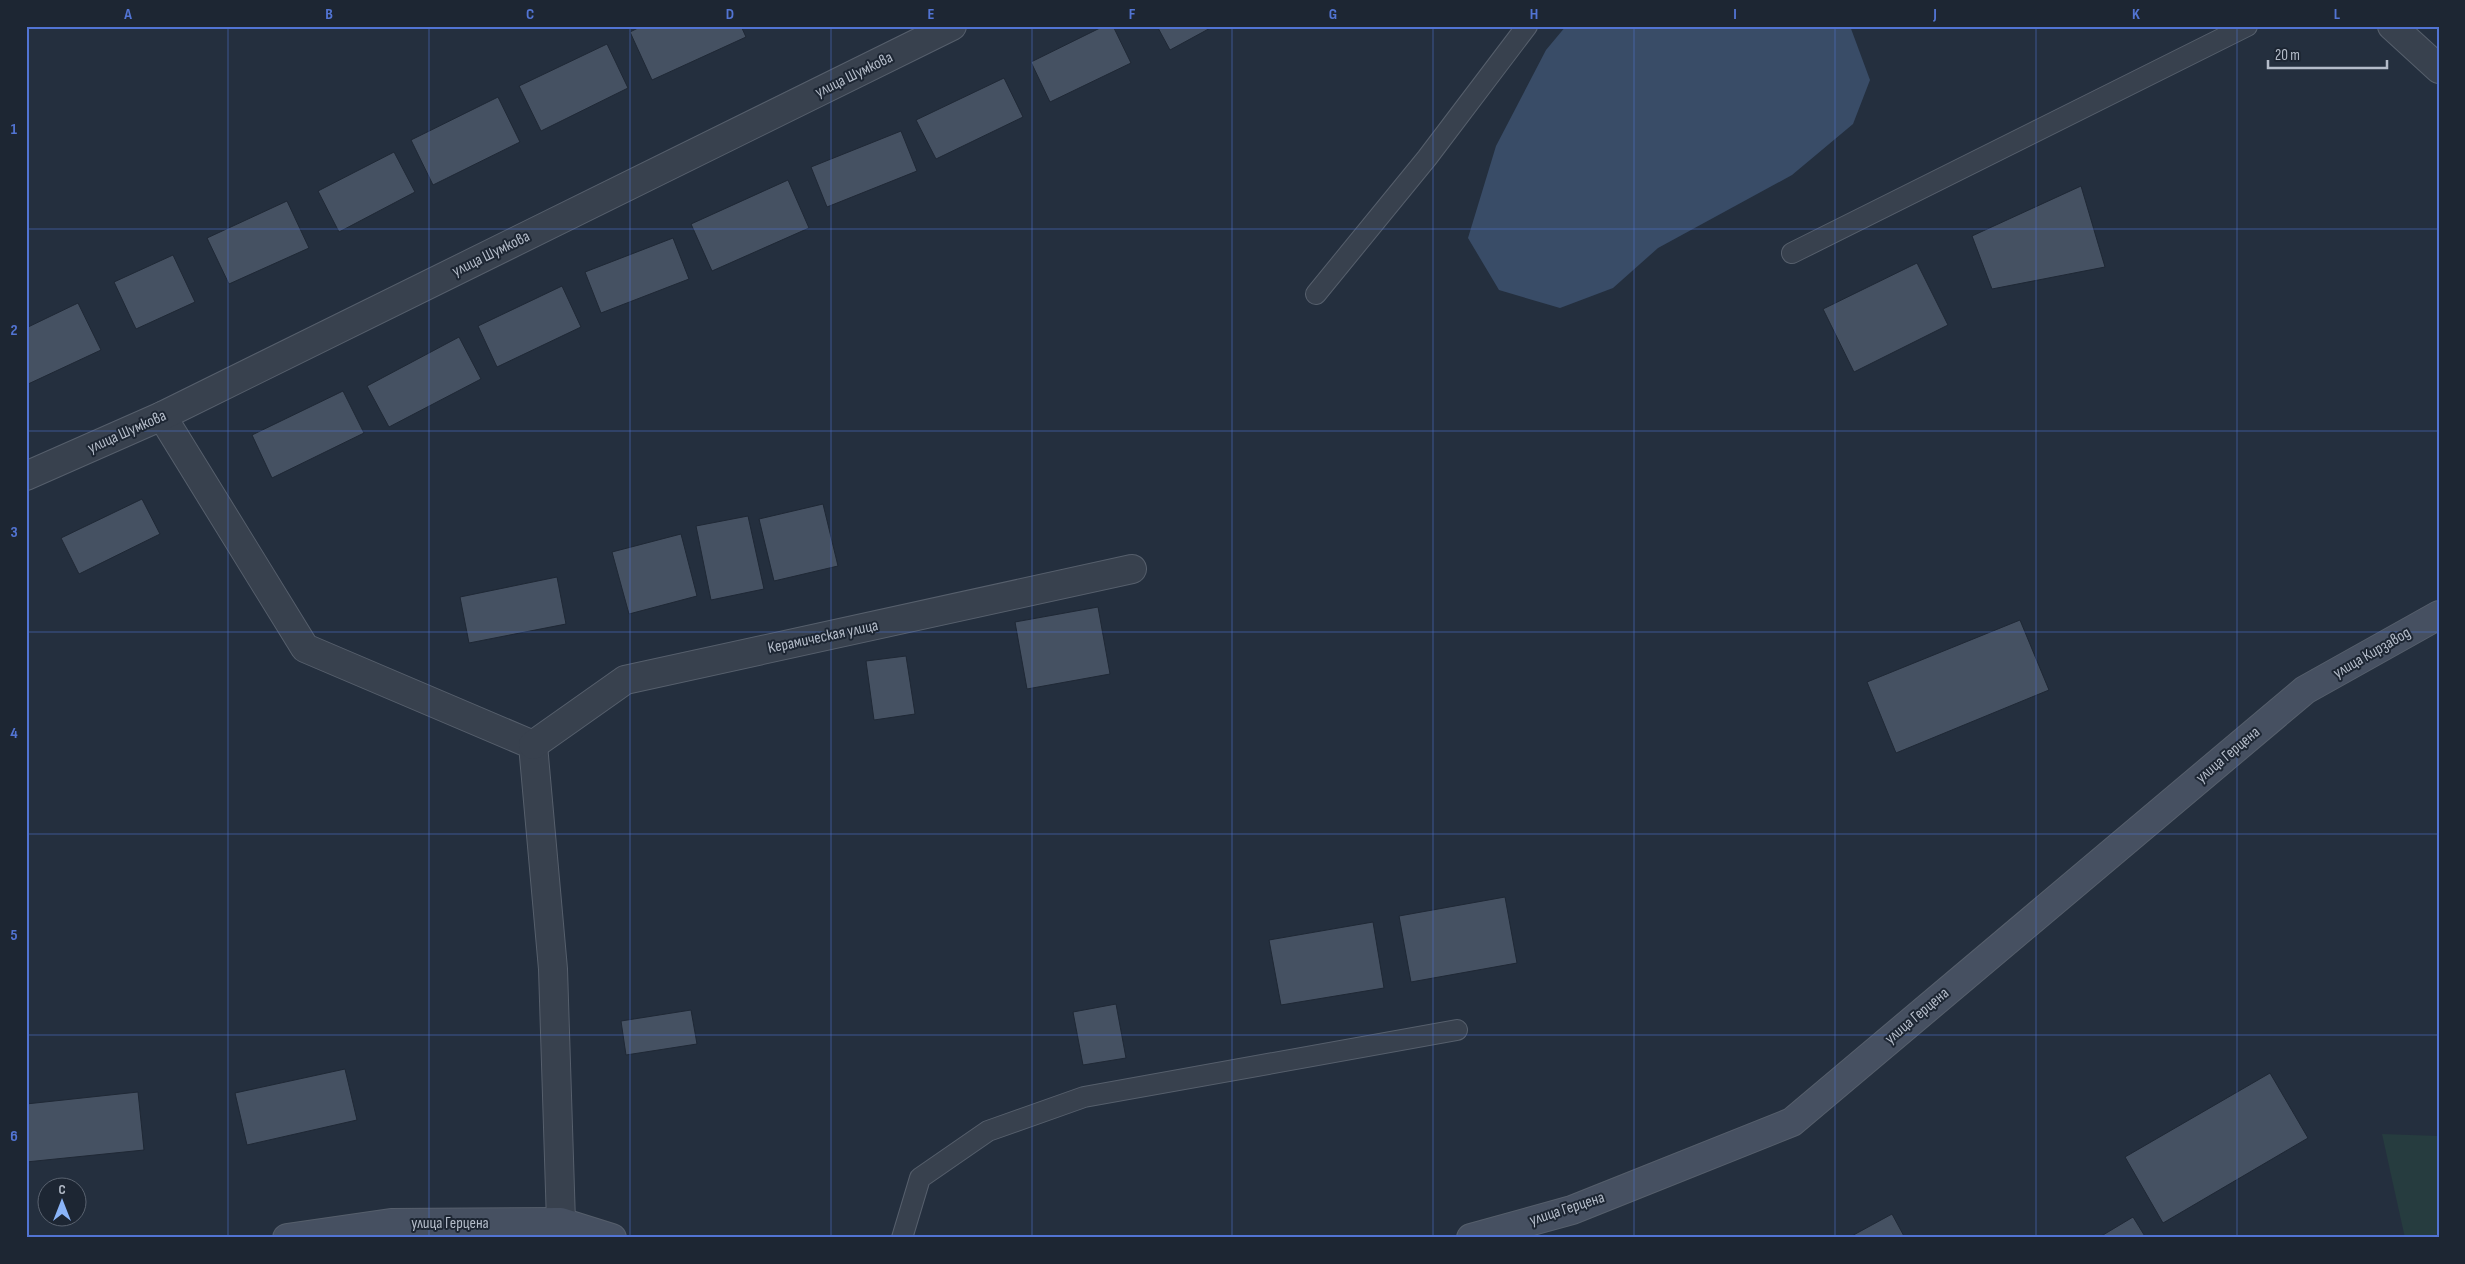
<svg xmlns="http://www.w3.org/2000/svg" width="2465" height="1264" font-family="'Sofia Sans Condensed',sans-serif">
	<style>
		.green { fill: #263c3f }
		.water { fill: #394c67 }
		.building { fill: #455162; stroke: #1f2835 }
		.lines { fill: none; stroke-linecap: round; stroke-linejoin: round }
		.lane-casing { stroke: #565f6c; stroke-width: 22 }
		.street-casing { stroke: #565f6c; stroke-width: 30 }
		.secondary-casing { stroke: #565f6c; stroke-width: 30 }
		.lane { stroke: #38414e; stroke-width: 20 }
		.street { stroke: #38414e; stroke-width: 28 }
		.secondary { stroke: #465061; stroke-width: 28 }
		.grid { fill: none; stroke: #5274d3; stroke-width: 1; stroke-opacity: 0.55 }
		.labels { text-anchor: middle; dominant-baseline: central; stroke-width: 4; stroke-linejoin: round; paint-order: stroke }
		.street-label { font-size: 16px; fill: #b4bcc9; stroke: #1d2633 }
		.neatline { fill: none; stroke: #5274d3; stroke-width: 2 }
		.grid-label { font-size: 16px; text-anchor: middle; font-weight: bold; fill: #5274d3 }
	</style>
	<rect width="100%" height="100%" fill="#242f3e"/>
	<path class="green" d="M2382 1134 2439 1136V1238H2405Z"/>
	<path class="water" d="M1566 26H1850L1870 80 1853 124 1792 175 1658 248 1613 288 1560 308 1499 290 1468 238 1496 146 1546 50Z"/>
	<g class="building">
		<path d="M642 26H741L746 37 652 80 630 32Z"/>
		<path d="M1104 26H1113L1131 63 1050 102 1031 62Z"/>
		<path d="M1157 26H1214L1170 50Z"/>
		<path d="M607 44 628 88 541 131 519 86Z"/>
		<path d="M1004 78 1023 117 936 159 916 120Z"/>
		<path d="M498 97 520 142 433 185 411 140Z"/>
		<path d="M901 131 917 171 827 207 811 167Z"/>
		<path d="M394 152 415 192 339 232 318 191Z"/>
		<path d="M788 180 809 228 712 271 691 224Z"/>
		<path d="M2081 186 2105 267 1992 289 1972 236Z"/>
		<path d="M287 201 309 248 229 284 207 238Z"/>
		<path d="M673 238 689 279 601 313 585 272Z"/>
		<path d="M173 255 195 302 136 329 114 282Z"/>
		<path d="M1917 263 1948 325 1854 372 1823 309Z"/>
		<path d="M562 286 581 327 497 367 478 326Z"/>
		<path d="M78 303 101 350 26 385V328Z"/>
		<path d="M459 337 481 379 389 427 367 386Z"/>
		<path d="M343 391 364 433 272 478 252 435Z"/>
		<path d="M142 499 160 534 79 574 61 538Z"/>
		<path d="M823 504 838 566 774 581 759 519Z"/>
		<path d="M748 516 764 589 711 600 696 526Z"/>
		<path d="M681 534 697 596 629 614 612 552Z"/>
		<path d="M557 577 566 624 469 643 460 597Z"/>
		<path d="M1098 607 1110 674 1027 689 1015 622Z"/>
		<path d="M2020 620 2049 690 1896 753 1867 682Z"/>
		<path d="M906 656 915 714 874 720 866 661Z"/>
		<path d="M1505 897 1517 963 1411 982 1399 916Z"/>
		<path d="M1373 922 1384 988 1281 1005 1269 940Z"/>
		<path d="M1116 1004 1126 1058 1083 1065 1073 1012Z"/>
		<path d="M691 1010 697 1044 626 1055 621 1021Z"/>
		<path d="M345 1069 357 1120 247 1145 235 1093Z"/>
		<path d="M2270 1073 2308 1138 2163 1223 2125 1157Z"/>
		<path d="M138 1092 144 1150 26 1162V1104Z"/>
		<path d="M1892 1214 1905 1238H1848Z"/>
		<path d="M2133 1217 2146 1238H2098Z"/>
	</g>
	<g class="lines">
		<defs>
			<g id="lane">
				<path d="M1792 253 2247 26"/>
				<path d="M1316 294 1427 158 1527 26"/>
				<path d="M902 1238 920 1178 988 1131 1084 1097 1457 1030"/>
			</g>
			<g id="street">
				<path d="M2392 26 2439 69"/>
				<path d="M162 416 305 648 533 745 553 969 561 1222"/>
				<path d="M26 476 162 416 952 26"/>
				<path d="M533 745 625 680 1132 569"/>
			</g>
			<g id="secondary">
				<path d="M287 1238 391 1223 561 1222 612 1238"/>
				<path d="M1471 1238 1572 1210 1792 1122 2305 690 2439 615"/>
			</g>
		</defs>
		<use href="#lane" class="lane-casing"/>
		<use href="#street" class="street-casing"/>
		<use href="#secondary" class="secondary-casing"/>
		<use href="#lane" class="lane"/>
		<use href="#street" class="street"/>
		<use href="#secondary" class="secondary"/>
	</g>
	<path class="grid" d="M228 26V1238M429 26V1238M630 26V1238M831 26V1238M1032 26V1238M1232 26V1238M1433 26V1238M1634 26V1238M1835 26V1238M2036 26V1238M2237 26V1238M26 229H2439M26 431H2439M26 632H2439M26 834H2439M26 1035H2439"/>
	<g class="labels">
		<g class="street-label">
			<text transform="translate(854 75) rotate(-26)">улица Шумкова</text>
			<text transform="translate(491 254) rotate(-26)">улица Шумкова</text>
			<text transform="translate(127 432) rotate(-24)">улица Шумкова</text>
			<text transform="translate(823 637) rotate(-12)">Керамическая улица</text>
			<text transform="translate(2372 653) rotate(-30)">улица Кирзавод</text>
			<text transform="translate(2228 755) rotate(-40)">улица Герцена</text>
			<text transform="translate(1917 1016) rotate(-40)">улица Герцена</text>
			<text transform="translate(1567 1209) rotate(-18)">улица Герцена</text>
			<text x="450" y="1223">улица Герцена</text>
		</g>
	</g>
	<rect width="2465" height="1264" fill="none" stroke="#1d2633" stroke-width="55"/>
	<g transform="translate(62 1202)"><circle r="24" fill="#1d2633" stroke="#59626f"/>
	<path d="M0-4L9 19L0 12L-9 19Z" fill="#8ab4f8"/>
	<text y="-8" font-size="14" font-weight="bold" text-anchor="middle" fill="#b4bcc9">С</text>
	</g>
	<path d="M2268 60v8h119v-8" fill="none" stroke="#b4bcc9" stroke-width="2.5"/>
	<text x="2275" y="60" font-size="15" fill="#b4bcc9" stroke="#1d2633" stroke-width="4" paint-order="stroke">20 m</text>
	<rect x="28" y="28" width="2410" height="1208" class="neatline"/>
	<g class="grid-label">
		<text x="128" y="19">A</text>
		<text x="329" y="19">B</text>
		<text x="530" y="19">C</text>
		<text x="730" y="19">D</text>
		<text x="931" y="19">E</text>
		<text x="1132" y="19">F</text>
		<text x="1333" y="19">G</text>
		<text x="1534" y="19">H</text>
		<text x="1735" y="19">I</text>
		<text x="1935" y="19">J</text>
		<text x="2136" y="19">K</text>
		<text x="2337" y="19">L</text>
		<text x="14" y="134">1</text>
		<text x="14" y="335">2</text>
		<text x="14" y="537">3</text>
		<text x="14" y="738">4</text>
		<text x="14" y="940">5</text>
		<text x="14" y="1141">6</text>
	</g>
</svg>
